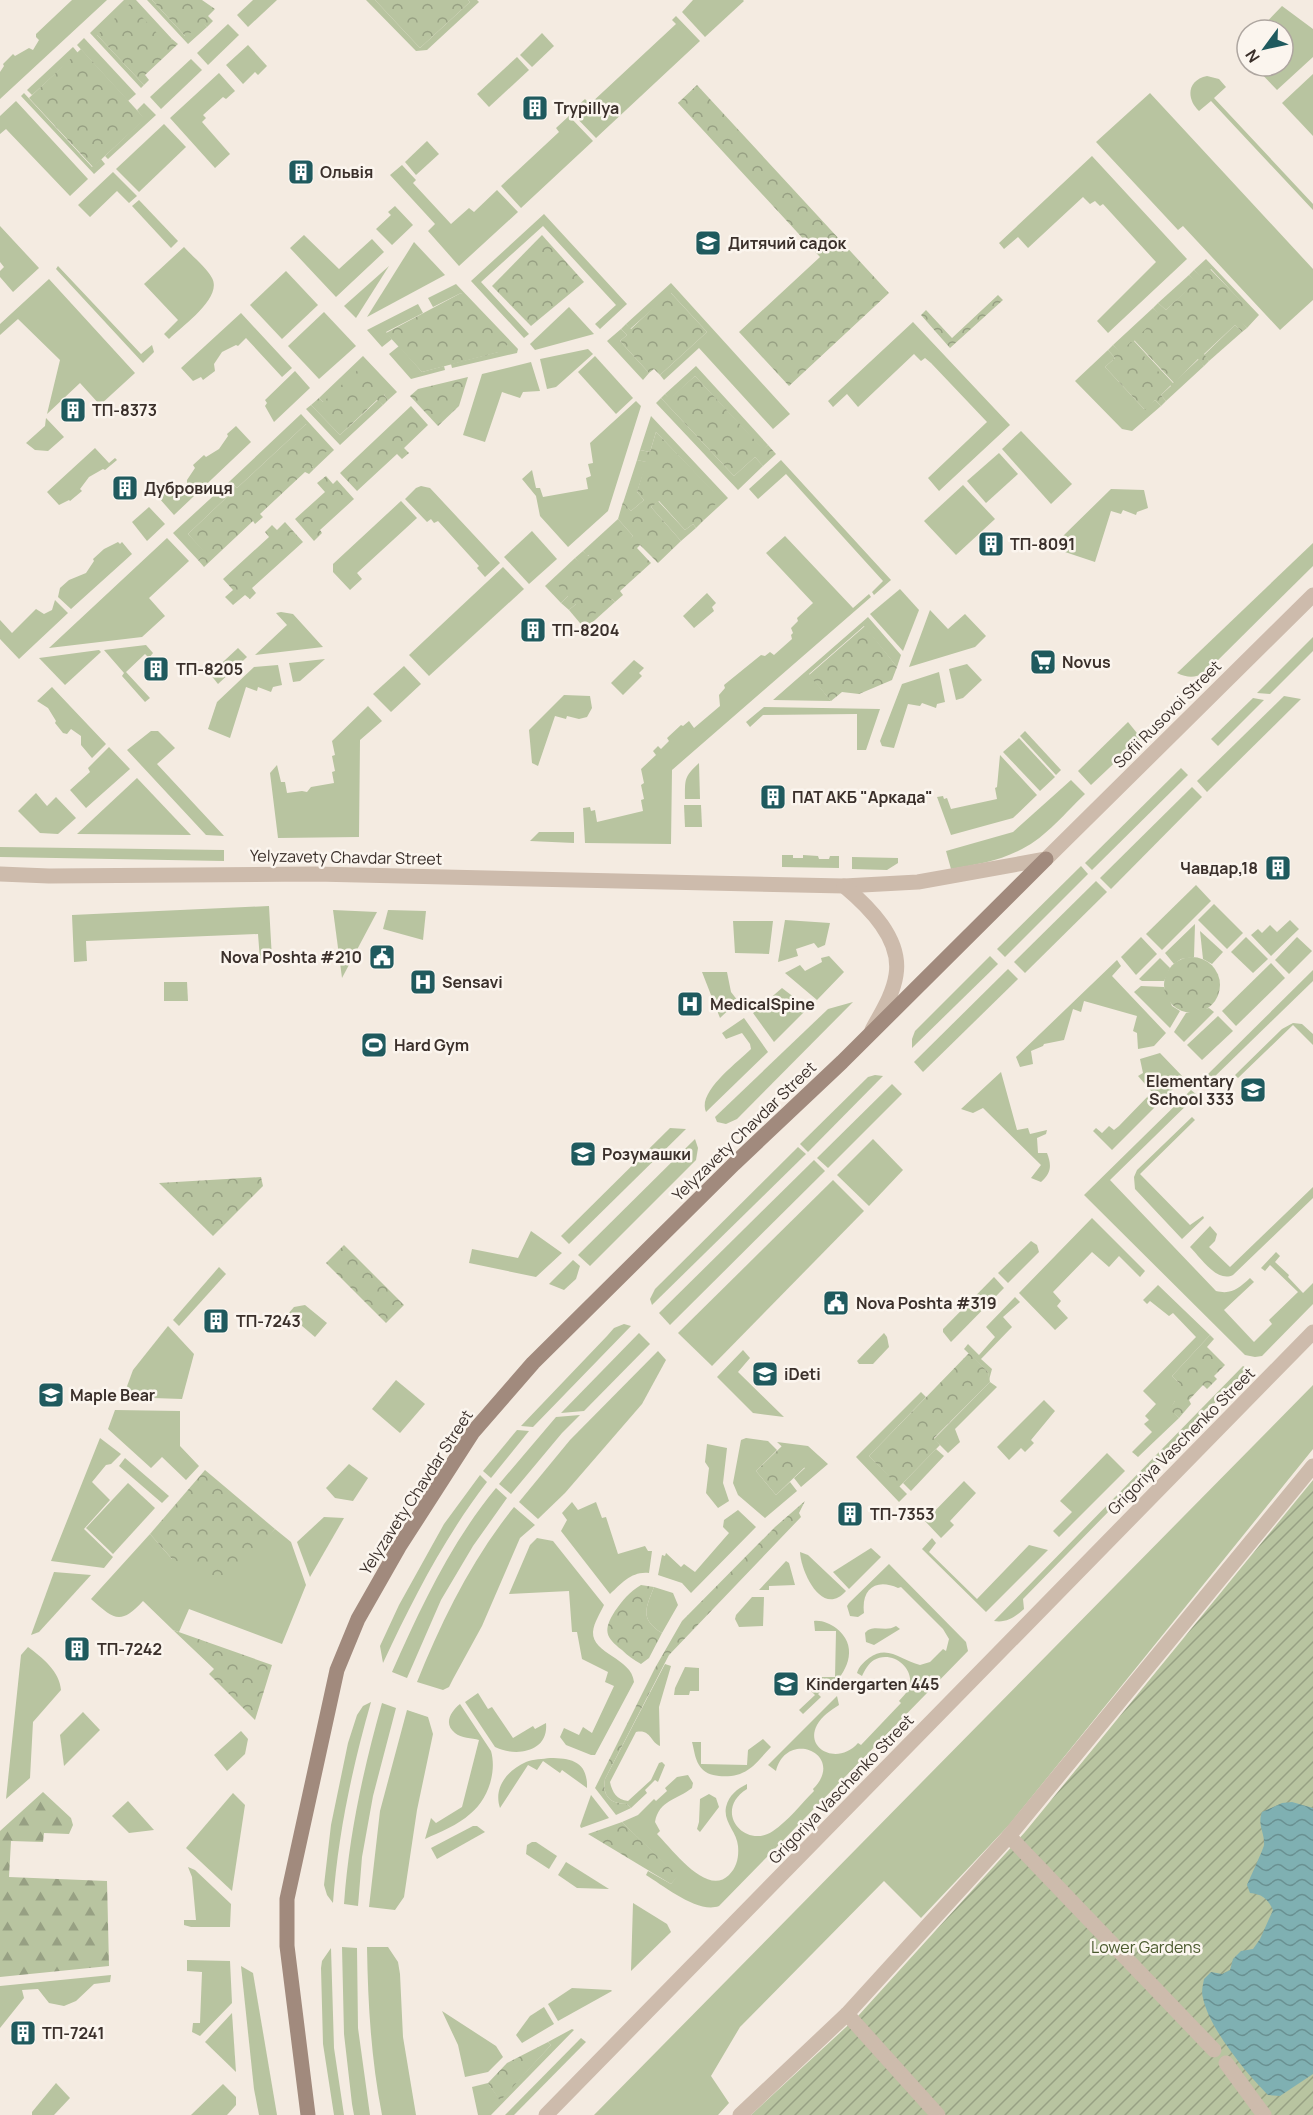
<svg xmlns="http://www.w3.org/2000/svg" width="1313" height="2115" font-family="Manrope,sans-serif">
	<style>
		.grass { fill: #b8c4a0 }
		.forest { fill: url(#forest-firs) }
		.park { fill: url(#park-crowns) }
		.garden { fill: url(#garden-furrows) }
		.water { fill: url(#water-waves) }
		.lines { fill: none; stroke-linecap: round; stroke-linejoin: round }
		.street { stroke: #cdbbac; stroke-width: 15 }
		.secondary { stroke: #a18a7d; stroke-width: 15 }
		.labels { text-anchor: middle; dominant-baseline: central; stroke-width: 5; stroke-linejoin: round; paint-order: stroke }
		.poi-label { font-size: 16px; font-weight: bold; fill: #3b302b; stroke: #fbf5ee; text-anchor: start }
		.street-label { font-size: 16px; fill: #3b302b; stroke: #fbf5ee }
		.park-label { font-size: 16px; fill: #4a5a2e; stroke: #fbf5ee }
	</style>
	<defs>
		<pattern id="forest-firs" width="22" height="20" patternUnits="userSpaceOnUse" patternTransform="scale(1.5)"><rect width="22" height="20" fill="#b8c4a0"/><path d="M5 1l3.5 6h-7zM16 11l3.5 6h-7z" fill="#97a083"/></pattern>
		<pattern id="park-crowns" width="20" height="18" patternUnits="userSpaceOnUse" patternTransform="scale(1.5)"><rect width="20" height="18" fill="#b8c4a0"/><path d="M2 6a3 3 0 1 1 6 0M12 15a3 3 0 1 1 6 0" fill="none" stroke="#97a083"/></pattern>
		<pattern id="garden-furrows" width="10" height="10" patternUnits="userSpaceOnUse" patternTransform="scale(1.5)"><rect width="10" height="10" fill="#b8c4a0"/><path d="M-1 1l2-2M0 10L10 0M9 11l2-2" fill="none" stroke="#97a083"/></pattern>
		<pattern id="water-waves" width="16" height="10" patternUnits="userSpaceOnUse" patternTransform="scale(1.5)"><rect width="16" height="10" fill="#7fb0b2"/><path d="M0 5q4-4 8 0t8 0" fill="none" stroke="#699091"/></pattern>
	</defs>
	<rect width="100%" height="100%" fill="#f4ebe1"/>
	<g class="grass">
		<path d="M72 0H107L0 99V72L4 66 3 64 13 54 15 56 29 48 33 50 39 40 36 37V34Z"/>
		<path d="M124 0H136L172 39 167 44 97 35 144 85 141 88 90 33Z"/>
		<path d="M147 0H152L185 36 202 21 207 27 188 44Z"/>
		<path d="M253 0H277L248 27 237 15Z"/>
		<path d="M366 0H375L420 48 470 2 468 0H477L479 2 427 50 416 51Z"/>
		<path d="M693 0H743L744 1 705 37 682 12Z"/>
		<path d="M1282 6 1313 29V57L1277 90 1254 66H1283V30H1259Z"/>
		<path d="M676 16 700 41 596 138 571 112 585 99 590 104 676 24 672 20Z"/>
		<path d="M228 24 239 35 208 65 197 53Z"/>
		<path d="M542 33 554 46 532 67 520 55Z"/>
		<path d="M84 38 136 94 128 101 77 45Z"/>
		<path d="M248 45 267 66 258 75 255 72 243 84 226 65Z"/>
		<path d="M73 47 78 53 32 95 27 90Z"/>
		<path d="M517 57 529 70 489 107 477 94Z"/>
		<path d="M191 59 202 70 161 109 150 97Z"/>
		<path d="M219 73 235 91 226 99 223 97 203 115 206 118 202 122 230 154 215 168 170 118Z"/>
		<path d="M1313 74V136L1282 103Z"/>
		<path d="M1207 76 1219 79 1226 87 1214 98 1313 204V210L1211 101 1199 111C1186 99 1187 80 1207 76Z"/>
		<path d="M24 93 92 167 101 159 105 164 94 174 21 96Z"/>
		<path d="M1150 93 1313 269V300L1280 330 1183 226 1178 230 1096 142Z"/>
		<path d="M16 101 88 179 70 196 6 129 0 134V116Z"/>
		<path d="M144 103 156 115 108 159 105 156 144 119 137 110Z"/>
		<path d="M569 116 593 141 521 208 501 186 559 132 556 128Z"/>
		<path d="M164 124 186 147 139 192 116 169Z"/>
		<path d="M427 141 439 154 416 175 405 162Z"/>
		<path d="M1092 156 1187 259 1108 333 1097 321 1156 262 1103 204 1100 206 1095 201 1090 204 1083 197 1028 248 1018 237 1004 249 999 243Z"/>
		<path d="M402 165 416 180 413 183 451 224 469 208 474 212 497 190 518 212 459 266 428 231 435 224 390 175Z"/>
		<path d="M113 172 137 196 129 203 117 191 90 217 78 205Z"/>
		<path d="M139 200 178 241 171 248 132 206Z"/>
		<path d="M395 206 413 225 392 245 376 229 391 215 388 212Z"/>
		<path d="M544 214 627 304 600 329 595 324 616 305 543 226 481 282 529 334 524 338 471 281Z"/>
		<path d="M0 226 39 268 13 292 0 277V271L4 267 0 262Z"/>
		<path d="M304 235 339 269 372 239 384 252 336 297 290 248Z"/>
		<path d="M414 242 445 275 367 317Z"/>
		<path d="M184 247C193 257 206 267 212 278 223 298 182 326 169 339L164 334 178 320 144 284Z"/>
		<path d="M1206 259 1259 315 1247 328 1240 321 1250 311 1211 269 1201 278 1194 270Z"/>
		<path d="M58 266 141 354 152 345 154 352 143 363 56 269Z"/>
		<path d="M389 266 356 318 344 306Z"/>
		<path d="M286 271 318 305 282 339 250 305Z"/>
		<path d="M1189 275 1196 282 1166 310 1158 303Z"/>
		<path d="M49 279 135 373 100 405 80 383 47 414 60 360 18 319 0 335V324Z"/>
		<path d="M671 283 790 414 773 429 699 348 664 380 660 375 707 332 671 293 630 329 626 324Z"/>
		<path d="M456 284 518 349 517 353 452 368 451 364 498 352 461 293 433 307 428 298Z"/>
		<path d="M418 304 423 313 386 332 392 339 382 347 367 330Z"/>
		<path d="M569 307 594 334 535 350 530 344Z"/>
		<path d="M1153 308 1161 315 1134 341 1173 383 1199 359 1204 366 1166 401 1161 395 1171 386 1131 343 1120 353 1113 345Z"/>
		<path d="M324 312 356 346 319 379 288 346Z"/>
		<path d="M241 313 292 368 282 377 246 338 238 346 236 345 222 352 214 364 215 371 203 380 201 377 193 381 181 368Z"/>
		<path d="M913 322 1010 425 939 491 928 478 987 422 931 363 925 358 921 361 914 354 858 407 847 394 833 407 828 401Z"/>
		<path d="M1235 325 1242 332 1209 361 1204 355Z"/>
		<path d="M621 329 627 335 620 341 649 373 643 380 607 341Z"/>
		<path d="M399 346 422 372 444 366 445 370 411 379 389 354Z"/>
		<path d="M588 349 593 354 556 387 547 389 540 359Z"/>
		<path d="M1108 350 1115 358 1105 367 1144 409 1155 400 1161 406 1132 431 1122 429 1075 381Z"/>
		<path d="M363 356 397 392 388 400 384 395 386 392 323 402 319 398Z"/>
		<path d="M595 356 633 398 616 414 578 372Z"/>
		<path d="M531 362 540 391 523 392 520 398 502 392 485 442 463 435 482 374Z"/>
		<path d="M696 366 768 445 763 450 695 376 670 399 665 394Z"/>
		<path d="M295 371 310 388 274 422 265 406 267 403 265 400Z"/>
		<path d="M661 398 734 476 755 457 763 466 738 490 656 403Z"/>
		<path d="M378 400 383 405 340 445 306 409 311 405 340 435Z"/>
		<path d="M636 401 641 406 608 511 568 547 540 516 536 496 522 479 532 470 536 488H540L543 497 588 489 586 478 591 476 588 464 593 463 590 443Z"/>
		<path d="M301 414 334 450 314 469 312 466 306 424 237 488 230 481Z"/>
		<path d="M651 416 728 498 704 520 701 517 720 499 656 432 650 452 640 450Z"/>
		<path d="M46 418 64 437 48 451 35 450 26 443 45 426Z"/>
		<path d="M236 426 251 442 174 515 159 498 171 486 179 491 187 485V480L195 468 193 465 204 455 206 457 219 449 228 436 227 434Z"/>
		<path d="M1021 431 1072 484 1051 504 1002 449Z"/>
		<path d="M95 448 109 463 115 458 117 460 105 470 103 469 89 477 80 489 82 491 70 501 69 500 59 505 47 492Z"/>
		<path d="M999 453 1018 474 986 503 967 481Z"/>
		<path d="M637 460 647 462 637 492 644 500 631 511 623 503Z"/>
		<path d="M781 460 891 580 874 595 872 592 883 581 786 474 758 499 749 489Z"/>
		<path d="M963 485 995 519 956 555 924 521Z"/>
		<path d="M421 486 430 488 500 563 485 577 477 568 479 566 438 521 434 523 431 519 427 522 405 499 416 488Z"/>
		<path d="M222 488 229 495 188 534 206 553 198 560 173 533Z"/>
		<path d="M1111 489 1144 490 1148 508 1137 512 1136 515 1123 510 1121 514 1111 511 1095 562 1065 552 1061 543 1062 537Z"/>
		<path d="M401 501 417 518 357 573 362 579 350 590 333 572V564Z"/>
		<path d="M658 501 685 530 693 524 696 528 681 541 651 507Z"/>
		<path d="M149 507 165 524 147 541 132 522Z"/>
		<path d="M618 519 633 536 629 540 587 556 583 551Z"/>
		<path d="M532 531 557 559 529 584 504 557Z"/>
		<path d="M785 536 853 608 869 594 871 597 672 770 671 844 585 843 583 808 590 807 591 811 595 810 597 822 643 811 641 800 644 799 641 785 644 783 641 769 656 755 653 751 658 746 661 749 669 741 667 738 681 725 683 726 689 721 694 728 720 706 719 695 725 688 724 685 761 655 765 656 770 652 774 655 792 639 791 635 793 633 791 628 798 621 797 618 813 603 766 553Z"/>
		<path d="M167 538 189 561 149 598 165 616 142 637 49 648Z"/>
		<path d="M118 542 120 544 122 542 132 554 71 609 58 597 60 588 69 580 86 573 94 561 93 559 104 549Z"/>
		<path d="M1313 543V566L1205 673C1194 678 1188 678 1177 673Z"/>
		<path d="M575 558 581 564 568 596 561 603 545 586Z"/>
		<path d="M503 567 524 589 429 676 409 655Z"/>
		<path d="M900 589 919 610 903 651 870 614Z"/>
		<path d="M707 593 716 603 712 607 714 611 694 628 683 616Z"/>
		<path d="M612 599 615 602 585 629 569 610 576 604Z"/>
		<path d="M55 600 68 613 19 659 0 639V620L12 633 36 609 44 614 52 610Z"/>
		<path d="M930 610 948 629 965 614 986 636 975 647 909 667Z"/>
		<path d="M281 612 293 614 323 647 255 655 287 625 276 613Z"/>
		<path d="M868 617 901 655 897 667 864 626 809 674 831 701 773 700Z"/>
		<path d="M1313 637V651L1270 694 1257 693Z"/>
		<path d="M146 645 153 653 149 658 145 654 126 672 150 698 145 702 122 676 124 673 104 650Z"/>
		<path d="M238 648 247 657 218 684 210 674Z"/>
		<path d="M99 650 101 652 65 685 39 658Z"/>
		<path d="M325 659 300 681 293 682 289 663Z"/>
		<path d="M634 660 644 668 639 673 642 676 623 695 611 683Z"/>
		<path d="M967 664 982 680 963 698 956 700 949 669Z"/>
		<path d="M278 665 282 685 273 687 271 692 258 687 257 691 246 687 230 738 208 729 217 702 254 667Z"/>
		<path d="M404 666 421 684 391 712 373 694Z"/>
		<path d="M939 672 945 702 937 704 936 708 922 703 920 706 908 704 894 748 882 746 880 741 902 684Z"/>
		<path d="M52 687 106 744 92 758 81 745V736L71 729 67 734 63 733 55 723 56 721 48 708 37 701Z"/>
		<path d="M564 695 590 696 592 708 587 717 579 719 567 716 566 719 555 716 538 766 532 763 529 730Z"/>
		<path d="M1284 696 1301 699 1207 792 1197 781Z"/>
		<path d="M1253 698 1264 700 1218 746 1211 739Z"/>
		<path d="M368 706 382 721 360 740 359 837 278 838 270 773 277 765 281 782H285L287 793 302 791 307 792 311 787 334 783 332 772 335 771 332 756 335 755 332 741Z"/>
		<path d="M764 707 880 709 866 750H857V714L763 715 750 727 746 722Z"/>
		<path d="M1128 722 1141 738 1091 785 1078 771Z"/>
		<path d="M151 731H158L175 748 157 764 224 836 206 835 127 750Z"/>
		<path d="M1025 731 1061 770 1056 775 1020 736Z"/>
		<path d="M1019 738 1055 777 1040 791 1003 752Z"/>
		<path d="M109 747 130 769 86 808 70 790 90 772 88 768Z"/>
		<path d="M1000 755 1037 795 1013 818 951 835 937 797 943 796 944 799 947 798 951 809 997 799 995 788 997 787Z"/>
		<path d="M699 763 700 799H685C685 779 684 777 699 763Z"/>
		<path d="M1181 768 1188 775 1092 870 1085 863Z"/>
		<path d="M137 778 191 835 77 834Z"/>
		<path d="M1071 780 1085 794C1066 812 1046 837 1022 849 1000 861 975 865 951 869L946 851 1013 832Z"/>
		<path d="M1192 787 1202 797 1111 889 1100 878Z"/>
		<path d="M36 793 47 806 56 797 76 818 58 834 40 833 18 811Z"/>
		<path d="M684 805H701L702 827H685Z"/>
		<path d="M539 832H574V843L530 841Z"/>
		<path d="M0 847 224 850V861L0 857Z"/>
		<path d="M782 855H793V858H803V855L818 856 819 859H829L830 856H839V868L782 867Z"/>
		<path d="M852 857 898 858V863L887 870 852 869Z"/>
		<path d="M1081 866 1088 874 1005 957 997 949Z"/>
		<path d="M1096 881 1107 892 1025 973 1014 962Z"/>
		<path d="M1196 885 1211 901 1162 950 1146 934Z"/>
		<path d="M1214 904 1243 933 1227 949 1198 920Z"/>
		<path d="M269 906 272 959 260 960 258 934 86 941 87 961 74 962 72 915Z"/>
		<path d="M333 910 377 912 342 978Z"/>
		<path d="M388 910 426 911 423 940 383 929Z"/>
		<path d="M785 920 830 923 825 945 818 948 814 943 796 949 798 956 778 962Z"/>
		<path d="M1290 920 1299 929 1271 956 1251 935 1258 929 1262 933 1270 925 1277 932Z"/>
		<path d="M733 921H773L769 954 735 953Z"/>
		<path d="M1195 924 1194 957 1181 959 1174 964 1165 953Z"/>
		<path d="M1200 931 1223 952 1212 964 1203 959Z"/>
		<path d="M1141 937 1157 954 1136 975 1121 957Z"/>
		<path d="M1246 937 1268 959 1253 973 1231 952Z"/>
		<path d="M1297 937 1312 951 1289 974 1275 960Z"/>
		<path d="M829 956 844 972 817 1000 785 973 800 965 805 971 822 962 821 958Z"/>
		<path d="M990 956 998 964 912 1048V1039L915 1031Z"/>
		<path d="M1160 958 1170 968 1164 981H1142L1139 979Z"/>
		<path d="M1117 960 1121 966 1112 976 1166 1033 1154 1046 1138 1049 1137 1033 1133 1031 1137 1016 1084 1001 1081 1012 1073 1009 1064 1040 1044 1044 1043 1046 1031 1051 1033 1064 1020 1067 1016 1057Z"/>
		<path d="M1271 963 1285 978 1236 1026 1222 1011Z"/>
		<path d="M1008 969 1018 979 923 1072 914 1062Z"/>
		<path d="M1313 970V981L1208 1083 1203 1079Z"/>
		<path d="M702 972H727L731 992 738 1001 720 1018Z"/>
		<path d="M164 982H187L188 1001H164Z"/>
		<path d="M1141 986 1164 987 1172 1006 1180 1011 1170 1028 1134 992Z"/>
		<path d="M782 988 808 1008 774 1042 753 1013Z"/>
		<path d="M853 1002 737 1119 726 1124 717 1122 715 1117 828 1009Z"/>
		<path d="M1209 1008 1214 1012 1184 1042 1174 1032 1186 1013Z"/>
		<path d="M1218 1016 1233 1031 1202 1060 1187 1045Z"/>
		<path d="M744 1018 768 1052 706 1112C697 1092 737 1063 751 1049L750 1044 742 1033 726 1039 722 1033Z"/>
		<path d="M1293 1023 1302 1024 1313 1034V1045L1293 1025 1238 1078 1235 1075 1282 1029Z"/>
		<path d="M1160 1053 1184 1078 1112 1150 1093 1131 1096 1128 1102 1133 1109 1126 1114 1130 1119 1126 1152 1092 1138 1076 1143 1073 1140 1059Z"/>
		<path d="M1001 1072 1017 1130 1028 1128 1030 1134 1047 1130 1046 1134 1037 1138 1038 1153H1047C1052 1166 1051 1173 1041 1182L1031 1178 1041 1165 983 1108 973 1113 961 1109Z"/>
		<path d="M875 1075 883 1076 808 1152 800 1144 868 1077Z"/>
		<path d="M892 1084 902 1094 828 1168 817 1158Z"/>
		<path d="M1191 1090 1197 1095 1110 1180 1216 1291C1232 1295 1239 1288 1250 1278L1254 1282 1224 1310 1254 1342 1272 1324 1269 1320 1298 1292 1270 1265 1265 1271 1261 1268 1276 1252 1280 1256 1275 1262 1289 1275 1288 1277 1303 1293 1313 1283V1304L1262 1356 1255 1357 1245 1355 1084 1195Z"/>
		<path d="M1192 1117 1195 1120 1140 1174 1190 1225 1203 1216 1204 1218 1182 1239 1135 1189 1134 1177 1137 1170Z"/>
		<path d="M670 1128 686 1129 569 1244 561 1236Z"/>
		<path d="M695 1139 698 1148 696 1160 590 1266 578 1255Z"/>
		<path d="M873 1139 903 1170 869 1206 837 1175Z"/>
		<path d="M798 1147 806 1154 652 1305 650 1299 655 1289Z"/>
		<path d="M814 1160 825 1171 670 1325 659 1313Z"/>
		<path d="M833 1180 864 1211 712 1366 678 1333Z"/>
		<path d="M1313 1187V1198L1233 1275C1217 1283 1201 1258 1190 1247L1210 1226 1217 1234 1215 1241 1209 1247 1230 1267Z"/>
		<path d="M1092 1218 1145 1271 1140 1277 1119 1256 1109 1267 1092 1252 1053 1292 1061 1301 1057 1306 1068 1318 1055 1330 1019 1293Z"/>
		<path d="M531 1231 562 1253 536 1277 469 1263 472 1249 518 1258Z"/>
		<path d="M1031 1241 1037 1245 1039 1252 1008 1283 998 1273Z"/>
		<path d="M573 1260 580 1266 576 1279 564 1290 549 1284Z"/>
		<path d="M219 1267 226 1274 179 1326 173 1320Z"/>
		<path d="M994 1277 1004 1288 951 1342 943 1332V1329Z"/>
		<path d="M1158 1285 1210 1335 1172 1376 1179 1383 1175 1401 1170 1409 1179 1418 1138 1457 1132 1452 1152 1432 1144 1424 1149 1420 1145 1416 1156 1404 1143 1391 1196 1337 1173 1313 1169 1316 1150 1301 1147 1304 1143 1300Z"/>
		<path d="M1015 1297 1020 1302 1003 1317 1012 1327 981 1359 992 1369 989 1380 988 1372 964 1349 968 1344 979 1355 995 1337 986 1327Z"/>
		<path d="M305 1305 327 1323 315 1337 288 1314 294 1307Z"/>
		<path d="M624 1324 631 1326 533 1427 521 1426 607 1336 614 1328Z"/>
		<path d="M168 1326 194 1354 182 1399 123 1397 133 1370Z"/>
		<path d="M639 1333 650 1344 584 1411 561 1413Z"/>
		<path d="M884 1333 887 1337 889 1347 873 1364H859L857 1361Z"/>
		<path d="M743 1350 750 1358 738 1372 784 1417 753 1413 717 1377Z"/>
		<path d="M658 1351 666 1360 642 1404 565 1493 538 1519 519 1502 570 1440Z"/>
		<path d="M1243 1366 1248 1369 1023 1599 1024 1609C1015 1617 1007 1623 994 1621Z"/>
		<path d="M396 1380 425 1404 400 1433 372 1409Z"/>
		<path d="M990 1382 997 1387 955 1429 960 1442 948 1453 934 1439Z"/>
		<path d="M1313 1385V1449L1009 1825 921 1918 884 1881 740 2027 711 2076 729 2103 718 2115H594Z"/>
		<path d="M921 1392 926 1397 869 1456 907 1494 899 1502 856 1457Z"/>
		<path d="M1044 1400 1055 1411 1031 1440 1034 1443 1025 1452 1021 1448 1009 1460 997 1447Z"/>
		<path d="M115 1410 180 1411V1446L199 1466 186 1480 162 1457 151 1468 108 1429Z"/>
		<path d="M580 1415 562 1433 511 1494 499 1484 556 1417Z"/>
		<path d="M517 1430 529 1431 491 1478 483 1471Z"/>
		<path d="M100 1438 121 1454 111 1464 106 1465 92 1482 110 1500 84 1529 113 1557 104 1568 51 1561Z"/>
		<path d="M746 1438 768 1441 777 1450 756 1471 776 1495 790 1482 797 1491 765 1518 738 1495 733 1483 741 1440Z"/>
		<path d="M777 1442 808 1446 828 1464 801 1487 794 1478 805 1468Z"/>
		<path d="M707 1444 727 1448 723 1483 729 1501 718 1508 706 1493 709 1468 705 1462Z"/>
		<path d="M936 1449 944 1456 911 1491 903 1483Z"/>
		<path d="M1107 1453 1125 1471 1059 1537 1053 1531 1072 1512 1060 1501Z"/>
		<path d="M125 1458 169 1496 162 1503 119 1466Z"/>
		<path d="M349 1464 368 1478 353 1501 335 1498 326 1488Z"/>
		<path d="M480 1475 487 1482C444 1538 413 1599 383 1663L380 1646 399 1605 444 1524Z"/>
		<path d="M964 1481 976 1493 950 1521 954 1525 941 1538 925 1521Z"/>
		<path d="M128 1483 155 1508 113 1554 86 1528Z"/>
		<path d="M496 1488 507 1498 473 1546 441 1600 407 1678 392 1672C421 1607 450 1544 496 1488Z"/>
		<path d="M572 1502 578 1510 596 1502 602 1518 606 1517 618 1554 645 1546 648 1551H652L649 1573C632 1571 622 1583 610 1594L561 1531 567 1520 562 1513Z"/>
		<path d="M514 1507 535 1525 520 1538 482 1626 453 1679 449 1687 443 1690 417 1682C442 1620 472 1559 514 1507Z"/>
		<path d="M738 1510 756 1527 691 1593 682 1583 658 1575 662 1555 665 1556 666 1553 681 1567 684 1564 695 1572 729 1533 723 1527 724 1520Z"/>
		<path d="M324 1517 344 1518 310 1577 297 1542Z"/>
		<path d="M275 1529 291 1542 306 1585 282 1644 189 1609 179 1632 173 1630 143 1601C120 1626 114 1619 91 1599L150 1534 172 1559 252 1553Z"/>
		<path d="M537 1538 553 1541 604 1605C600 1614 594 1622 593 1632 592 1654 632 1658 634 1682L595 1755H591L566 1745 560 1737 564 1728 579 1735 583 1727 592 1733 614 1686 605 1682 608 1672 582 1659 577 1632H572L569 1591 509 1594 530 1545Z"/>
		<path d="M932 1538 936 1543 929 1552 977 1599 1029 1545 1048 1550 986 1612 922 1549Z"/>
		<path d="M871 1548 881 1557 849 1589 833 1572Z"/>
		<path d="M800 1552 808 1555 846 1591C822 1618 801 1572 800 1552Z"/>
		<path d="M786 1561 789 1563 795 1585 769 1586V1590H759Z"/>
		<path d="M889 1564 966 1642 968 1651 719 1906C698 1914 664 1886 646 1875L648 1871 671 1884 677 1876 622 1822 638 1815 654 1799 656 1801 667 1791 665 1788 677 1777 688 1775 693 1783 692 1788C677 1800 659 1800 655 1822L660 1831 657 1834C673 1850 707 1897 729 1875 737 1867 739 1857 738 1846 737 1832 723 1822 726 1807 729 1795 737 1789 747 1784V1789C712 1811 745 1850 773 1831 788 1821 801 1804 814 1791L813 1789C847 1755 787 1728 776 1771L768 1765 837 1696 839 1705C831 1710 822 1716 817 1725 804 1749 838 1766 858 1743L861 1745 901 1703 899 1701C902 1697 906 1694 908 1690 918 1669 892 1649 874 1660 868 1664 865 1670 862 1676L857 1673C859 1666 864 1662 869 1658 888 1644 902 1661 920 1665L930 1662 943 1649 946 1651 949 1639 943 1629 901 1587 898 1588C876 1578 861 1589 864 1613L858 1617 850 1616 847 1606 849 1603Z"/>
		<path d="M54 1572 91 1575 39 1632 31 1635Z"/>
		<path d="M654 1587 673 1593 678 1605 662 1633C639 1619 646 1608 654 1587Z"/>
		<path d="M752 1597H764L763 1626 739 1627 735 1619 736 1615Z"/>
		<path d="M814 1621C822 1620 830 1624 836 1628 858 1645 849 1669 833 1685L830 1683 818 1694 821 1697 803 1714 799 1710 815 1695 809 1689 820 1677H835L836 1631H815Z"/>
		<path d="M896 1626 900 1629 874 1645 866 1642 865 1633C873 1623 885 1633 896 1626Z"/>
		<path d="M28 1647C42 1657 60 1672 61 1690L33 1722 30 1778 6 1799 21 1655Z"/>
		<path d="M665 1664 671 1666 659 1707 660 1746C650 1742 651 1729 636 1732L610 1782C612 1792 617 1800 628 1801L651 1780 659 1763 662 1762 665 1765 658 1782 655 1780 645 1790 647 1793 631 1808 627 1804C610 1804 602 1796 605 1779Z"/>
		<path d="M685 1667 699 1668V1691H690L689 1695H674L675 1688Z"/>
		<path d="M478 1693 488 1709 492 1707 513 1738 533 1726 535 1729 546 1723C549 1753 515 1757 495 1747L465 1702Z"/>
		<path d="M371 1702C352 1769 338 1834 333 1903L327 1895 324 1885 331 1825 348 1743 357 1715 363 1706Z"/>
		<path d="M382 1703 396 1708 373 1796 362 1857 358 1906 344 1904C349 1834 363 1771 382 1703Z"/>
		<path d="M460 1704 491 1751C497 1772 488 1800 470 1814 458 1825 440 1832 425 1839L431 1818 436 1823 462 1807 479 1740C472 1738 461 1738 455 1733 443 1724 451 1711 460 1704Z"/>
		<path d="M407 1710 428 1717 433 1734 417 1810 404 1897 395 1910 369 1907 380 1811Z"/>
		<path d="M83 1712 100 1730 64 1766 60 1735Z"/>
		<path d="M241 1731 248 1739 245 1754 227 1771 214 1755Z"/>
		<path d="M763 1739 771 1747C754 1765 747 1778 719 1776 711 1775 704 1773 699 1765 695 1759 694 1749 692 1742H701V1764L747 1765 748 1750Z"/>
		<path d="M550 1758C572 1758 588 1762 587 1788L562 1770 560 1773 543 1761 537 1770 528 1765 500 1808C493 1787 508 1770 526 1762 533 1759 543 1759 550 1758Z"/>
		<path d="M233 1793 245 1805 232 1891 186 1848Z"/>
		<path d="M709 1794 716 1798 719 1807 700 1832 697 1829 699 1822 700 1799Z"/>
		<path d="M591 1795 609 1818 581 1828 580 1826Z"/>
		<path d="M128 1801 154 1830 129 1833 112 1816Z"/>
		<path d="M473 1826H477L485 1832 437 1859 431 1848Z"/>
		<path d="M532 1842H536L557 1856 549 1869 526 1854 527 1845Z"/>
		<path d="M566 1862 609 1889 577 1888 558 1875Z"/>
		<path d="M188 1867 195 1870 231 1904 230 1927H191L184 1925V1920H196L192 1877Z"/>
		<path d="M633 1903 667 1924 671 1932 631 1971Z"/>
		<path d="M342 1947 357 1948 358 2028 370 2115H354L352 2104 344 2034Z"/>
		<path d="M367 1947H388L398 1962 400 1974 403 2037 416 2115H382C371 2058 368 2005 367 1947Z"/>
		<path d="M331 1948 334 2048 344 2115H334L323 2044 321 1968 322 1961Z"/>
		<path d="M187 1960 230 1961 232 2003 200 2036 192 2032 193 2023H200L202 1972 187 1971Z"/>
		<path d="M241 1966 253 1973 277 2115H259L254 2089Z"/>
		<path d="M111 1975 110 1982 94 1984 76 2001 64 2006 49 2003 38 1989 22 1990 24 1998 0 2028V1986Z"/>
		<path d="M572 1988 611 1990 612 1991 558 2021 548 2004Z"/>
		<path d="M544 2007 554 2024 522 2043 516 2035 530 2016Z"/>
		<path d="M442 2011 496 2046 503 2057 488 2072 465 2077 458 2045Z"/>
		<path d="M232 2013 236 2072 205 2042Z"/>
		<path d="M572 2029 574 2030 491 2115H478L472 2087 488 2083 500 2100 551 2045 548 2042Z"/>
		<path d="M581 2038 586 2042 514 2115H505Z"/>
		<path d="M56 2083 70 2098 54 2115H32V2112Z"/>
		<path d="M223 2084 236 2097V2105L227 2115H191Z"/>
	</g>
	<path class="forest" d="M43 1792 71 1818 73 1825 69 1834 44 1833 43 1842 11 1841 9 1877 107 1881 109 1966 0 1977V1831Z"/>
	<g class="park">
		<path d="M152 0H202L215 9 208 16 213 21 207 27 202 22 186 37Z"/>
		<path d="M375 0H468L470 2 420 48Z"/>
		<path d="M130 4 166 43 172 39 178 44 145 75 149 80 144 85 97 35Z"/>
		<path d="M81 49 145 119 93 167 29 98Z"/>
		<path d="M697 85 889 293 789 386 739 332 820 257 678 103Z"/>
		<path d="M542 235 584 282 531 326 492 286Z"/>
		<path d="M1210 269 1251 311 1241 321 1247 328 1242 332 1235 325 1204 354 1209 361 1204 366 1198 359 1174 383 1134 340 1160 315 1153 308 1158 303 1166 310 1195 282 1189 275 1194 270 1201 277Z"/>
		<path d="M670 292 707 332 660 375 654 369 649 373 620 341 627 335 621 329 626 324 631 329Z"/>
		<path d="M461 293 508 344 499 352 422 372 386 333Z"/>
		<path d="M998 295 1003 300 950 348 921 315 926 310 952 338Z"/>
		<path d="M1131 342 1171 385 1161 395 1166 401 1161 406 1155 400 1145 410 1105 367 1115 358 1108 350 1113 345 1120 352Z"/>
		<path d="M362 366 387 392 384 395 388 400 383 405 377 400 340 435 311 405 319 398 323 402Z"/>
		<path d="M695 376 763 449 768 445 776 454 763 466 755 457 734 476 661 398 665 394 670 398Z"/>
		<path d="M468 377 459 406 438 426 410 396 418 389Z"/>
		<path d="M411 406 428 425 404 448 409 453 402 459 397 454 357 491 340 473Z"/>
		<path d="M306 424 329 449 312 466 314 469 309 474 305 472 260 514 263 517 255 524 253 521 204 567 198 560 205 553 188 534 229 495 222 488 230 481 237 488Z"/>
		<path d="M656 432 721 499 702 517 704 520 696 528 693 524 685 530 659 501 651 507 681 541 658 563 640 545 637 548 651 563 620 591 623 595 615 602 612 599 589 619 576 604 569 610 561 603 568 596 558 585 580 564 575 558 583 551 588 556 619 528 629 539 633 536 618 519 623 502 631 511 644 500 637 492 646 462 637 460 640 450 650 452Z"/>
		<path d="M326 476 333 484 337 480 354 499 320 530 322 533 314 541 295 519 325 492 317 483Z"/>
		<path d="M285 522 303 542 252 588 256 593 250 599 245 595 233 605 225 597 233 590 223 579 269 537 265 532 272 525 277 530Z"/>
		<path d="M865 626 897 667 892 680 859 694 842 692 831 701 809 675Z"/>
		<circle cx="1192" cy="985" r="28"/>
		<path d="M261 1177 263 1186 213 1236 159 1183Z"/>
		<path d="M344 1245 404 1305 386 1323 326 1263Z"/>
		<path d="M1210 1335 1214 1339 1207 1347 1225 1365 1214 1376 1217 1379 1207 1389 1203 1385 1189 1400 1191 1404 1179 1418 1169 1409 1175 1401 1168 1394 1179 1383 1172 1376Z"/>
		<path d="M969 1353 988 1372 990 1382 934 1438 940 1445 899 1487 869 1456Z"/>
		<path d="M783 1445 805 1467 776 1495 756 1471Z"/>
		<path d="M205 1470 275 1529 230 1582 172 1559 150 1534Z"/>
		<path d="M805 1501 799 1513 801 1517 669 1655 605 1779C602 1796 610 1804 627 1804L631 1808 616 1815 595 1788 655 1668 682 1621 775 1527Z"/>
		<path d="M641 1585 654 1587C646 1608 639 1619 662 1633L649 1658 641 1664C634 1660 628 1656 622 1650 605 1637 603 1630 615 1611 623 1600 629 1592 641 1585Z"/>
		<path d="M173 1630 272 1665 255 1720 209 1674 214 1669Z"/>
		<path d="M622 1822 678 1876 671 1884 588 1834Z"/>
		<path d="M548 2042 551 2045 500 2101 488 2083 507 2063Z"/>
	</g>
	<path class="garden" d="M1313 1480V2115H751L858 2016 1025 1832Z"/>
	<path class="water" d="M1292 1802 1313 1808V2074L1280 2096 1268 2095C1246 2073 1209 2028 1203 1998 1201 1992 1203 1985 1204 1979L1211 1972 1222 1974 1230 1970 1233 1959 1241 1951 1253 1949 1260 1939 1273 1910C1268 1899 1262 1894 1250 1893L1247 1885C1250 1878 1263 1850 1264 1845 1265 1833 1257 1825 1262 1812L1282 1803Z"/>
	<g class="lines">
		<g class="street">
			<path d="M0 874 49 876 315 874 844 886 918 882 1046 859 1313 595"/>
			<path d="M844 886C869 907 902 939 896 975 893 995 881 1013 872 1030"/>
			<path d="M1009 1836 1214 2050"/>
			<path d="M847 2014 938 2115"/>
			<path d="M1226 2063 1264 2115"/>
			<path d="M546 2115C803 1856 1057 1593 1313 1332"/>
			<path d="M740 2115 847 2014 1009 1836 1313 1466"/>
		</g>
		<path class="secondary" d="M308 2115 287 1946V1899L337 1670 358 1619 399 1547 473 1432 533 1363 734 1164 842 1062 1046 859"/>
	</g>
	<defs>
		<symbol id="building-square" viewBox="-11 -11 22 22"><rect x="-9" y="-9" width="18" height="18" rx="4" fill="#1f5a5e" stroke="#fbf5ee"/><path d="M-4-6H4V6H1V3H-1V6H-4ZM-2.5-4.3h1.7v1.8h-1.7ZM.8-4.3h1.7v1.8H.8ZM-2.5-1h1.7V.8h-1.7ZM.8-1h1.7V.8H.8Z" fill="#fff"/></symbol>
		<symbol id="school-square" viewBox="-11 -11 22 22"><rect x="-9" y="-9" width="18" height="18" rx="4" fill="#1f5a5e" stroke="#fbf5ee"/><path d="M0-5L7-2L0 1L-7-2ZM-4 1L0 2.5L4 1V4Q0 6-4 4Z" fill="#fff"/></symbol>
		<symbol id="supermarket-square" viewBox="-11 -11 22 22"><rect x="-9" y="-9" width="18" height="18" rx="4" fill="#1f5a5e" stroke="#fbf5ee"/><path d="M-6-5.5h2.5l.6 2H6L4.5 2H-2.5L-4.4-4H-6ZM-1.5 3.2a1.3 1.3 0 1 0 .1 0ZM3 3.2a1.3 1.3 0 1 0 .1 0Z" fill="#fff"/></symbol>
		<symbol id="civic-square" viewBox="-11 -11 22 22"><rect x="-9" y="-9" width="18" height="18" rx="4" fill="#1f5a5e" stroke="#fbf5ee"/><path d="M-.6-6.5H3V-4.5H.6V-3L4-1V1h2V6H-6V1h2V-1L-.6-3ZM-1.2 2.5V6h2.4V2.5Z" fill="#fff"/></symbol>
		<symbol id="hospital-square" viewBox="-11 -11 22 22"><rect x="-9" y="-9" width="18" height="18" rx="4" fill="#1f5a5e" stroke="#fbf5ee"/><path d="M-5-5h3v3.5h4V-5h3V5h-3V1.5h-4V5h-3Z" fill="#fff"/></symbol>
		<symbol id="stadium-square" viewBox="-11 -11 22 22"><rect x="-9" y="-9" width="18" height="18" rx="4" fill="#1f5a5e" stroke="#fbf5ee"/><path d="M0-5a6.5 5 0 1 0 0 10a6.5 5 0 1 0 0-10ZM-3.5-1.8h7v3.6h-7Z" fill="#fff"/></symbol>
	</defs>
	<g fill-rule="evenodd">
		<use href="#building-square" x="520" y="93" width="30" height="30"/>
		<use href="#building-square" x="286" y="157" width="30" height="30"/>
		<use href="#school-square" x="693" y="228" width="30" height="30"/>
		<use href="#building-square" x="58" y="395" width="30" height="30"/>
		<use href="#building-square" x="110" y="473" width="30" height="30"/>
		<use href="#building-square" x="976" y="529" width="30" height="30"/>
		<use href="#building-square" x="518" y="615" width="30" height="30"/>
		<use href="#supermarket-square" x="1028" y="647" width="30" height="30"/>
		<use href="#building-square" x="141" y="654" width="30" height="30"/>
		<use href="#building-square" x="758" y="782" width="30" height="30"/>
		<use href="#building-square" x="1263" y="853" width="30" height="30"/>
		<use href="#civic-square" x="367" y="942" width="30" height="30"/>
		<use href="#hospital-square" x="408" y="967" width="30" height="30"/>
		<use href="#hospital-square" x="675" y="989" width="30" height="30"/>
		<use href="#stadium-square" x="359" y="1030" width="30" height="30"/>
		<use href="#school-square" x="1238" y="1075" width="30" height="30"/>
		<use href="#school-square" x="568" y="1139" width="30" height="30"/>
		<use href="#civic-square" x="821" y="1288" width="30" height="30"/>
		<use href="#building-square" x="201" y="1306" width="30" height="30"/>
		<use href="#school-square" x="750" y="1359" width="30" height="30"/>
		<use href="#school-square" x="36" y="1380" width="30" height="30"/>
		<use href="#building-square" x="835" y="1499" width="30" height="30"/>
		<use href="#building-square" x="62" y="1634" width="30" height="30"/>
		<use href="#school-square" x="771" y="1669" width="30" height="30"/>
		<use href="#building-square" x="8" y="2018" width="30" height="30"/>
	</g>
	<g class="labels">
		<g class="poi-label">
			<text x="554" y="108">Trypillya</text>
			<text x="320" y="172">Ольвія</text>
			<text x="728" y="243">Дитячий садок</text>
			<text x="92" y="410">ТП-8373</text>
			<text x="144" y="488">Дубровиця</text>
			<text x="1010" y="544">ТП-8091</text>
			<text x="552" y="630">ТП-8204</text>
			<text x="1062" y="662">Novus</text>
			<text x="176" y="669">ТП-8205</text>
			<text x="792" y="797">ПАТ АКБ "Аркада"</text>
			<text x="1258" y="868" text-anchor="end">Чавдар,18</text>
			<text x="362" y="957" text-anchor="end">Nova Poshta #210</text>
			<text x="442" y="982">Sensavi</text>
			<text x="710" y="1004">MedicalSpine</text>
			<text x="394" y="1045">Hard Gym</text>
			<text x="1234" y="1081" text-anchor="end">Elementary<tspan x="1234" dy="18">School 333</tspan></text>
			<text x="602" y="1154">Розумашки</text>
			<text x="856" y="1303">Nova Poshta #319</text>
			<text x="236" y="1321">ТП-7243</text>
			<text x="784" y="1374">iDeti</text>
			<text x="70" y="1395">Maple Bear</text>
			<text x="870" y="1514">ТП-7353</text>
			<text x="97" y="1649">ТП-7242</text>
			<text x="806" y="1684">Kindergarten 445</text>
			<text x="42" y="2033">ТП-7241</text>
		</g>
		<g class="street-label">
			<text transform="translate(1167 714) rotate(-45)">Sofii Rusovoi Street</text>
			<text transform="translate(346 857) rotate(1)">Yelyzavety Chavdar Street</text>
			<text transform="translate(744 1131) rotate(-44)">Yelyzavety Chavdar Street</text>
			<text transform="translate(1181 1441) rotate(-45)">Grigoriya Vaschenko Street</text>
			<text transform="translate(416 1492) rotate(-57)">Yelyzavety Chavdar Street</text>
			<text transform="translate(841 1789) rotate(-46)">Grigoriya Vaschenko Street</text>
		</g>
		<g class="park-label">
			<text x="1146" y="1947">Lower Gardens</text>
		</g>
	</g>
	<g transform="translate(1265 48) rotate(237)"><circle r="28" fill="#fbf5ee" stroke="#aea6a0" stroke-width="1.5"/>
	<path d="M0-4.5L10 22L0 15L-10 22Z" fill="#1f5a5e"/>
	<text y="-9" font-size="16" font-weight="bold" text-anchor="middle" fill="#3b302b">N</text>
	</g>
</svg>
